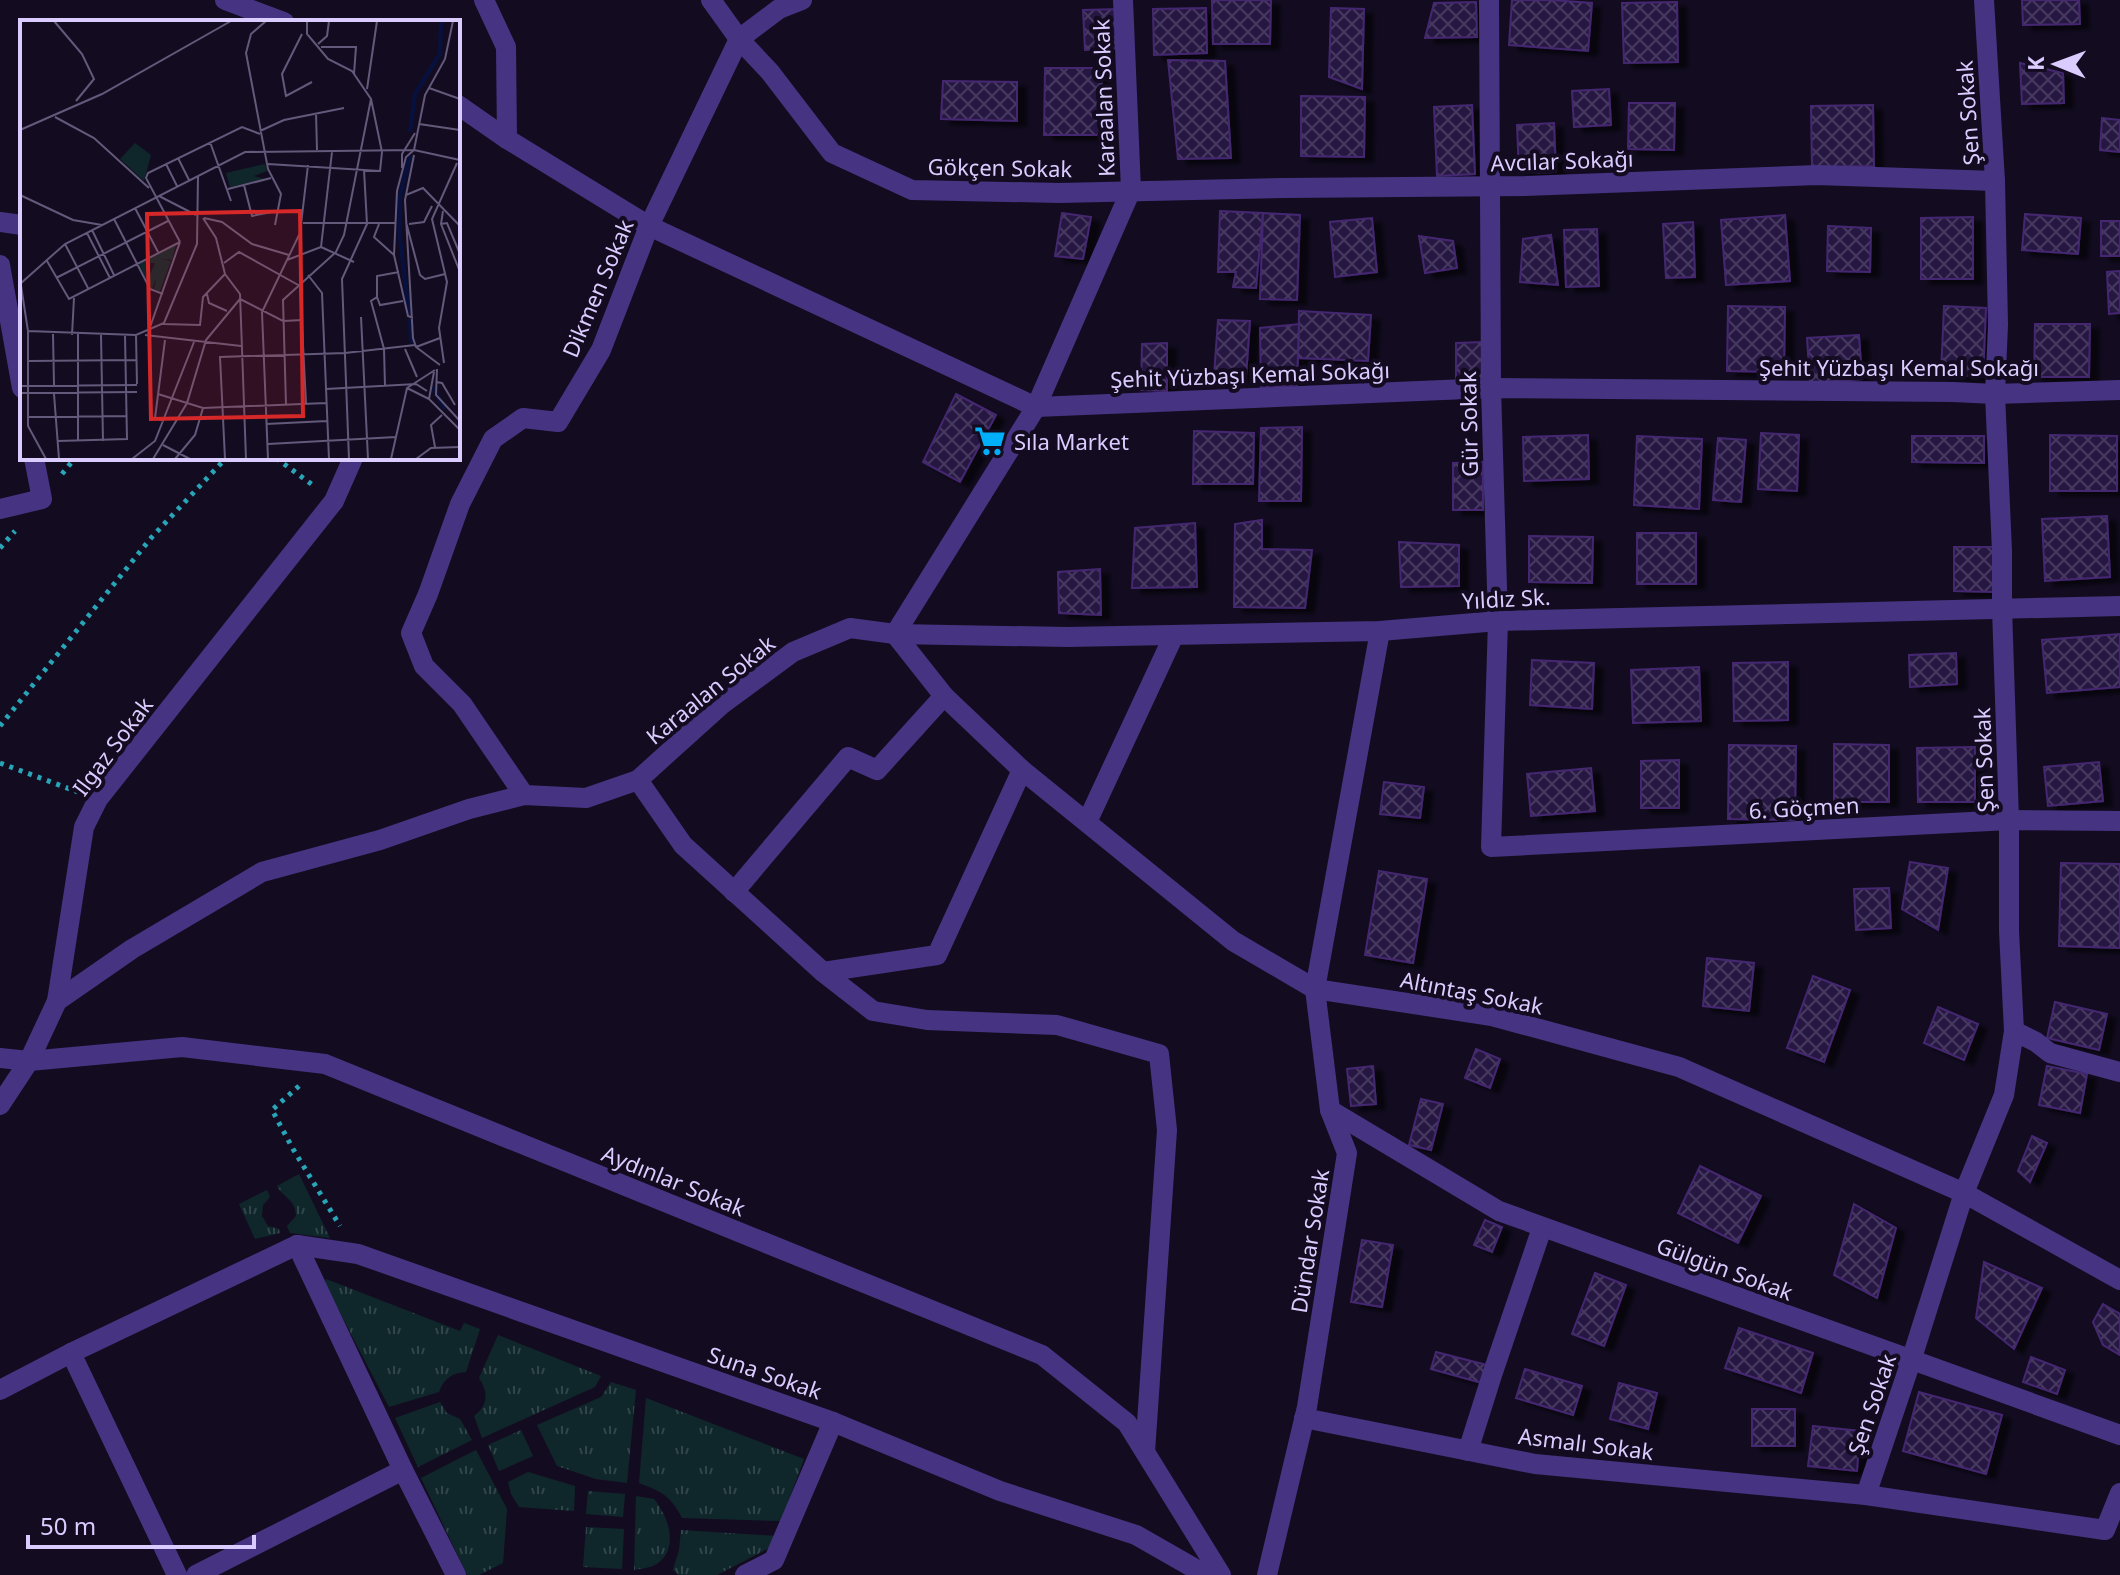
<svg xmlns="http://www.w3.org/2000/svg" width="2120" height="1575" font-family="'Noto Sans',sans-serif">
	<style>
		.grass { fill: url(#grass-tufts) }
		.building { fill: url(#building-cross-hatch); stroke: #442870; stroke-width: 2; filter: url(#shadow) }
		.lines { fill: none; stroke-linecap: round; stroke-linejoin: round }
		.path { stroke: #28a5b7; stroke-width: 5; stroke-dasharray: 4 6; stroke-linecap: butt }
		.minor { stroke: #463482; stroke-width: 20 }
		.labels { text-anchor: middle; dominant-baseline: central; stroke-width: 8; stroke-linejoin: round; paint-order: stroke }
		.street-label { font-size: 22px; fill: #dbccff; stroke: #130c21 }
		.poi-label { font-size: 22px; fill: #dbccff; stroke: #130c21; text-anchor: start }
		.inset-river { fill: none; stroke: #07113f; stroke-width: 4 }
		.inset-road { fill: none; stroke: #63597a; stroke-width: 2 }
		.view { fill: #d62828; fill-opacity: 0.15; stroke: #d62828; stroke-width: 4 }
		.inset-edge { fill: none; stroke: #dbccff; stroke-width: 4 }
	</style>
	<defs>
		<pattern id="grass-tufts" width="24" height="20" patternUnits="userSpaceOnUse" patternTransform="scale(2)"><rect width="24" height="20" fill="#0f272b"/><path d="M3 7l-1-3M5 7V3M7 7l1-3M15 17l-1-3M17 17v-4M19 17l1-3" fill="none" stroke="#31454b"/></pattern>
		<pattern id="building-cross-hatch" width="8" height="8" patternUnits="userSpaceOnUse" patternTransform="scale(2)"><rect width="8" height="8" fill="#281743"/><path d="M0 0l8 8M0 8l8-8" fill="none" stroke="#47385f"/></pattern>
		<filter id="shadow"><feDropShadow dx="9" dy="5" stdDeviation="2" flood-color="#0009"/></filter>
	</defs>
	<rect width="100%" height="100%" fill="#130c21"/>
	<g class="grass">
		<path d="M299 1174 330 1238 290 1233 287 1226 296 1216C296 1199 283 1198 277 1186Z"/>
		<path d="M267 1190 270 1197 263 1205 262 1216 268 1226 279 1229 280 1233 255 1239 239 1204Z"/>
		<path d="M326 1279 460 1331 464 1323 480 1329 466 1372C452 1373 444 1378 439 1392L389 1407 325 1284Z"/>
		<path d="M498 1335 601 1376 595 1387 482 1438 474 1416C488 1406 489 1392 479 1378Z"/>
		<path d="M611 1382 636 1390 627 1483 596 1479 557 1466 537 1425 601 1397Z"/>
		<path d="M646 1398 804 1459 781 1521 682 1518C671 1496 661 1491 639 1483Z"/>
		<path d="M440 1402 447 1413 460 1419 472 1440 418 1467 395 1418Z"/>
		<path d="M521 1430 533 1456 499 1471 488 1445Z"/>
		<path d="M476 1450 507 1509 503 1563 479 1575H467L421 1478Z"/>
		<path d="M528 1472 575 1486 574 1511 519 1507 511 1494 508 1482Z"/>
		<path d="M588 1491 625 1494 623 1517 586 1514Z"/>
		<path d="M636 1496 654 1499C669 1517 681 1552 653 1566 647 1568 639 1569 634 1570Z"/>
		<path d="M586 1527 624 1529 622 1569 583 1567Z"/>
		<path d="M681 1530 776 1536 773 1546 717 1575H679L673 1570 679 1550Z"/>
	</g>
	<g class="building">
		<path d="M1212 0H1271L1270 44H1213Z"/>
		<path d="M1512 0H1551L1592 3 1588 51 1509 45Z"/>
		<path d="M2022 0H2079L2080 24 2023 25Z"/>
		<path d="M1476 2 1477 37 1425 38 1434 3Z"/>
		<path d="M1677 2 1678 62 1624 63 1622 3Z"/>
		<path d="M1206 8 1207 53 1154 55 1153 9Z"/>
		<path d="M1331 8 1364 9 1362 89 1329 77Z"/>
		<path d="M1120 9 1121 48 1085 50 1083 10Z"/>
		<path d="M1168 60 1225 61 1231 158 1178 159Z"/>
		<path d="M2020 63 2063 73 2064 103 2022 104Z"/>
		<path d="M1045 68H1102L1101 135H1044Z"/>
		<path d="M943 81 1017 82V121L941 119Z"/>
		<path d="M1609 89 1611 125 1574 127 1572 91Z"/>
		<path d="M1301 96 1365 97 1364 157 1301 156Z"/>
		<path d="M1629 103H1675L1674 150 1628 149Z"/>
		<path d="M1472 105 1475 174 1437 176 1434 107Z"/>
		<path d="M1873 105 1874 166 1812 167 1811 106Z"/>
		<path d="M2102 118 2120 120V152L2100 150Z"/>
		<path d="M1554 123 1556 172 1519 173 1517 125Z"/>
		<path d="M1220 211 1263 213 1256 288 1233 287 1236 272H1218Z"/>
		<path d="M1062 213 1091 217 1083 259 1055 256Z"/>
		<path d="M1263 213 1300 215 1297 300 1260 299Z"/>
		<path d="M2025 214 2081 218 2078 254 2022 250Z"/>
		<path d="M1785 215 1790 281 1726 285 1721 220Z"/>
		<path d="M1973 217V279H1921V218Z"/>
		<path d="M1372 218 1377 272 1335 277 1330 222Z"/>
		<rect x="2101" y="221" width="19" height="35"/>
		<path d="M1693 222 1695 277 1666 278 1663 224Z"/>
		<path d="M1828 226 1871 228 1870 272 1827 271Z"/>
		<path d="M1597 229 1599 286 1566 287 1564 230Z"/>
		<path d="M1551 235 1558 285 1520 282 1523 239Z"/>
		<path d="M1419 236 1453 241 1457 268 1425 273Z"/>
		<path d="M2120 271V313L2109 314 2107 272Z"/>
		<path d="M1728 306 1785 307 1784 372 1727 371Z"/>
		<path d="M1944 306 1986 308 1983 377 1941 374Z"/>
		<path d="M1299 311 1371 315 1368 361 1298 358Z"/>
		<path d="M1218 320 1250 321 1246 377 1214 376Z"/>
		<path d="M1299 324 1297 385 1261 388 1260 328Z"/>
		<path d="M2035 324H2090L2089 377H2034Z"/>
		<path d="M1859 335 1862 379 1810 383 1807 338Z"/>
		<path d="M1483 342V386L1456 385V343Z"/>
		<path d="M1167 343V391L1141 390 1142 344Z"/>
		<path d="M956 394 996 415 960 482 923 462Z"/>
		<path d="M1302 427 1301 501H1259L1261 428Z"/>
		<path d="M1194 431 1254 433 1253 484H1193Z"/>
		<path d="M1761 433 1799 435 1797 491 1758 489Z"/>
		<path d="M1588 435 1589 479 1524 481 1523 437Z"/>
		<path d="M2050 435 2117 436V491H2050Z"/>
		<path d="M1637 436 1702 439 1699 509 1634 505Z"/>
		<path d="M1912 436H1984V463L1912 462Z"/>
		<path d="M1718 438 1746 440 1741 502 1713 500Z"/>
		<path d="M1483 462V510H1453V463Z"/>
		<path d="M2107 516 2110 577 2045 581 2042 519Z"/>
		<path d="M1262 520V549L1312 550 1305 608 1234 607 1235 524Z"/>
		<path d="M1195 523 1197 587 1132 588 1135 528Z"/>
		<rect x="1637" y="533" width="59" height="51"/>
		<path d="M1529 536 1593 537 1592 583 1529 582Z"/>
		<path d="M1399 542 1459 545V586L1401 587Z"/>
		<path d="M1954 547H1994L1993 592 1954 591Z"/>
		<path d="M1100 569 1101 615 1059 613 1058 572Z"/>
		<path d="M2120 634V687L2047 693 2042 640Z"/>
		<path d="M1956 653 1957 684 1910 687 1909 655Z"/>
		<path d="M1532 660 1594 663 1592 709 1530 705Z"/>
		<path d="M1788 662V720L1734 721 1733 663Z"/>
		<path d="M1699 667 1701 721 1633 723 1631 670Z"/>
		<path d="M1834 744 1889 745V802H1834Z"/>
		<path d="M1729 745 1796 746 1795 820 1728 819Z"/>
		<path d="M1975 747V802H1918L1917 748Z"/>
		<path d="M1679 760V808H1641V761Z"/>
		<path d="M2099 762 2103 801 2048 806 2044 767Z"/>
		<path d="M1591 768 1595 811 1531 816 1527 774Z"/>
		<path d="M1384 782 1424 787 1420 818 1380 814Z"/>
		<path d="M1910 862 1948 868 1938 930 1902 909Z"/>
		<path d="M2061 863 2120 864V948L2059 946Z"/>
		<path d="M1379 871 1427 879 1413 963 1365 955Z"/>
		<path d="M1889 888 1891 928 1856 930 1854 889Z"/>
		<path d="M1707 958 1754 963 1749 1011 1703 1006Z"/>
		<path d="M1813 976 1850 990 1824 1062 1787 1048Z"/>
		<path d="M2055 1002 2107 1014 2099 1050 2047 1038Z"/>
		<path d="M1938 1007 1978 1024 1964 1060 1924 1043Z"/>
		<path d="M1476 1049 1500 1059 1490 1088 1465 1078Z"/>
		<path d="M1373 1066 1376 1104 1351 1106 1347 1069Z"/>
		<path d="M2047 1066 2087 1074 2080 1113 2039 1105Z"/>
		<path d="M1421 1099 1443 1104 1431 1150 1409 1145Z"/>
		<path d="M2032 1136 2047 1143 2030 1182 2018 1171Z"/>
		<path d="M1700 1166 1761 1196 1738 1243 1678 1213Z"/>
		<path d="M1854 1204 1896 1228 1877 1298 1834 1275Z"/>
		<path d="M1485 1220 1502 1227 1492 1252 1474 1245Z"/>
		<path d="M1362 1240 1393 1245 1382 1307 1351 1302Z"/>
		<path d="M1984 1262 2042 1288 2014 1349 1976 1318Z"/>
		<path d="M1595 1273 1626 1285 1604 1346 1572 1334Z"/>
		<path d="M2103 1304 2120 1314V1355L2103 1345 2093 1322Z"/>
		<path d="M1739 1328 1813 1353 1801 1393 1725 1368Z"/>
		<path d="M1436 1352 1487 1365 1482 1383 1431 1369Z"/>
		<path d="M2031 1357 2065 1370 2057 1394 2023 1382Z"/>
		<path d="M1525 1369 1582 1386 1573 1415 1516 1398Z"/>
		<path d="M1619 1383 1657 1393 1648 1429 1610 1419Z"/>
		<path d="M1919 1392 2002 1415 1986 1474 1903 1451Z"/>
		<rect x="1752" y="1409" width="43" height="37"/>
		<path d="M1813 1426 1860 1431 1857 1471 1808 1466Z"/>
	</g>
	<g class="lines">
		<g class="path">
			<path d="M276 458 314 486"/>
			<path d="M62 474 75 458"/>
			<path d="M0 548 15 531"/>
			<path d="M0 726 151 538 226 458"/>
			<path d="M0 763 78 792"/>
			<path d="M299 1086 272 1110 293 1149 340 1226"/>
		</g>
		<g class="minor">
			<path d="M225 0 284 22"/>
			<path d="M484 0 506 47 507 139"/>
			<path d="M711 0 739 39 770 72 832 153 912 190 1059 193 1284 188 1525 186 1817 175 1995 181"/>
			<path d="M1489 0 1491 388 1498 621 1491 847 2009 820 2120 821"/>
			<path d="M458 105 507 139 649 226 1036 407 1491 388 1953 392 1995 394 2120 390"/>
			<path d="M0 222 22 225"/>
			<path d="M0 265 22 388"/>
			<path d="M0 509 42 499 34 458"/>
			<path d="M895 634 944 696 1022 770 1233 941 1315 989 1492 1016 1679 1067 1964 1193 2120 1280"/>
			<path d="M895 634 1036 407 1131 190 1123 0"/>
			<path d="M638 780 683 845 823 972 873 1011 927 1020 1057 1025 1159 1054 1167 1130 1145 1452"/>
			<path d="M524 795 462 704 424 666 411 633 428 594 460 504 493 439 523 418 558 422 601 350 649 226 739 39 779 9 802 0"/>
			<path d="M1087 822 1174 635"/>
			<path d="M734 892 848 757 877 770 944 696"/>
			<path d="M823 972 937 955 1022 770"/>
			<path d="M57 1001 132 949 262 872 380 840 469 809 524 795 586 798 638 780 721 705 793 652 850 628 895 634 1068 637 1380 631 1498 621 2120 606"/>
			<path d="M2014 1031 2036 1042 2050 1053 2120 1072"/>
			<path d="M0 1058 29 1061 182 1047 325 1064 1042 1355 1127 1423 1221 1575"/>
			<path d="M0 1105 29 1061 57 1001 84 827 98 799 334 501 353 458"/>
			<path d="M1330 1110 1499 1211 2120 1435"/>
			<path d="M297 1245 358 1254 833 1422 1000 1491 1136 1535 1206 1575"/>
			<path d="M297 1245 403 1470 456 1575"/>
			<path d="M71 1353 177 1575"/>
			<path d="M0 1390 71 1353 297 1245"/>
			<path d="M1304 1418 1535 1464 1866 1495 2105 1530 2120 1493"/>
			<path d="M1468 1451 1492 1375 1542 1228"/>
			<path d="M1866 1495 1911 1361 1964 1193 2004 1095 2014 1031 2009 931V820L2002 608V551L1995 394 1998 325 1995 181 1984 0"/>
			<path d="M196 1575 403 1470"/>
			<path d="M745 1575 774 1560 833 1422"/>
			<path d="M1267 1575 1307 1407 1347 1153 1330 1110 1315 989 1380 631"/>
		</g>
	</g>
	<defs>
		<symbol id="supermarket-bare" viewBox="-9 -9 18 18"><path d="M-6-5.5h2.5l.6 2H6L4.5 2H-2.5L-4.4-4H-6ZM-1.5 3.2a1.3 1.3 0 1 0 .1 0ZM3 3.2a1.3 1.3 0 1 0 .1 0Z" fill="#00aff7" stroke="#130c21" stroke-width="2.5" paint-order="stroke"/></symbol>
	</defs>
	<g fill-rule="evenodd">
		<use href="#supermarket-bare" x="968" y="419" width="44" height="44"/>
	</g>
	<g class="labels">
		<g class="street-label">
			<text transform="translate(1103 98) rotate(-92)">Karaalan Sokak</text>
			<text transform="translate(1967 113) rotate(-94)">Şen Sokak</text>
			<text transform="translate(1562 160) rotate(-2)">Avcılar Sokağı</text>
			<text transform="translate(1000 167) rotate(1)">Gökçen Sokak</text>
			<text transform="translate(597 288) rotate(-67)">Dikmen Sokak</text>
			<text x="1899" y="367">Şehit Yüzbaşı Kemal Sokağı</text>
			<text transform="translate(1250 374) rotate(-2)">Şehit Yüzbaşı Kemal Sokağı</text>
			<text transform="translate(1468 424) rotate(-91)">Gür Sokak</text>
			<text transform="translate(1506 598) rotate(-3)">Yıldız Sk.</text>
			<text transform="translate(710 689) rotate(-39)">Karaalan Sokak</text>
			<text transform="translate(112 746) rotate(-53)">Ilgaz Sokak</text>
			<text transform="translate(1983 760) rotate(-92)">Şen Sokak</text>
			<text transform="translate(1804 807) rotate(-3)">6. Göçmen</text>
			<text transform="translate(1472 992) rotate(11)">Altıntaş Sokak</text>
			<text transform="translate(674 1180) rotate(22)">Aydınlar Sokak</text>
			<text transform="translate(1309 1241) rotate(-81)">Dündar Sokak</text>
			<text transform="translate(1725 1268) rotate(20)">Gülgün Sokak</text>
			<text transform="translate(765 1372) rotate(19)">Suna Sokak</text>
			<text transform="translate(1871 1404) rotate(-71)">Şen Sokak</text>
			<text transform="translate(1586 1443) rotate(7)">Asmalı Sokak</text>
		</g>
		<g class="poi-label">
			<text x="1014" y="441">Sıla Market</text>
		</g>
	</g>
	<g transform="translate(20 20)">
		<rect width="440" height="440" fill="#130c21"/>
		<path d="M156 225 152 240 142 239 151 241 140 271 134 269 136 258 132 269 127 261 135 243H128L126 259 119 244Z" fill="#0f272b"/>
		<path d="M115 123 131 135 124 161 100 139ZM245 144 247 151 234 156 244 159 210 167 206 153Z" fill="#0f272b"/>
		<path class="inset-river" d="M390 112 395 74 420 34 421 1M389 294 380 219V176L390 136M390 299 391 323M413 367 425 389"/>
		<path class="inset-road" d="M34 1 62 34 74 59 56 81M246 1 231 14 226 33 248 149 261 174 255 205M282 14 262 54 266 76 292 62M298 24 307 16 309 1M301 27H336L334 54M409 68 440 79M347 69 357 1M296 93 297 130M35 97 74 118 129 168M399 104 440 110M0 110 82 74 211 1M240 111 264 100 324 88M190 122 211 181M394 135 385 180 393 318 396 327 420 345M158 138 169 160M146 144 157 166M248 144 360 151 362 132 351 79M382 148V134L395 113M224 165 232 196 257 191M208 169 251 158M0 175 53 200 82 205M386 175 403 168 440 206M139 176 176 195M115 188 138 232M423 191 421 204 440 252M183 198 196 218 205 254 220 274 226 439M184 198 202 202 232 224 269 235M94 199 130 269 143 274M386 202 400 255 405 259 425 254M283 203H375M359 204 354 217 374 235M389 204 404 202 412 186M421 204 427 203 440 234M72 210 94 255M67 213 90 258M160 222 126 158 128 153 222 107 240 114M45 224 68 268M301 227 334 242M267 240 301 227 312 132M27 241 49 279 160 222M204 243 219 232 280 266 286 383M288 255 302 273 309 439M36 258 148 201M0 259 8 311V406L26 439M0 264 45 224 225 132 394 130 440 140M187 274 189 283 207 291M357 277 360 285 383 281M220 279 263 301 283 300M341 297 348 439M393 298 388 296 374 235 377 171 386 137 394 130 405 75 425 39 433 1M143 304 180 305 183 277 205 254M129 310 160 222M8 311 116 315 144 303 177 224 178 156M33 314 34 365M58 314V421M52 315 54 278M81 315 83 421M116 315 117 364M125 315 221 326M396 327 420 318M385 329 397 357M8 341 117 340M424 343 419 308 427 262 412 199 437 143M417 349 416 375 440 401M414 352 409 379 440 410M416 362 422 363 435 385M0 366 117 365M365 366 364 329 351 281 357 277V256L379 252M387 368 409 379M306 369 396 364 407 371M0 373 117 372M34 374 39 439M138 374 183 388 306 383M266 385 263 280 316 232 324 215 351 79 332 51 308 39 287 14V1M9 397 107 396M144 401 135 398 145 320M246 404 307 401M38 421 107 419 105 316M248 424 376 417M143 425 170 439M415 427 411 405 422 395M112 439 135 421 174 322M133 439 167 383 186 320 220 279M155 439 175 415 183 388M205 439 200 337 325 333 395 325M248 439 242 292 280 213 288 145M329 439 322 259 347 204 344 150M371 439 387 368 415 350M396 439 411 428 440 427"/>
		<path class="view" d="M280 191 283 396 131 399 127 194Z"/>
		<rect width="440" height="440" class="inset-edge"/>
	</g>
	<g transform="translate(2056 64) rotate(271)" stroke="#130c21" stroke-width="6" paint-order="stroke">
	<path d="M0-6L14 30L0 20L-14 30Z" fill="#dbccff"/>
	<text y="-12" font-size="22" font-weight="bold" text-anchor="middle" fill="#dbccff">K</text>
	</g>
	<path d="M28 1535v12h226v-12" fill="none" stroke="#dbccff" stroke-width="4"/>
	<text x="40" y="1535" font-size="24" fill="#dbccff" stroke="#130c21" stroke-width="6" paint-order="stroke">50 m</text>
</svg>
